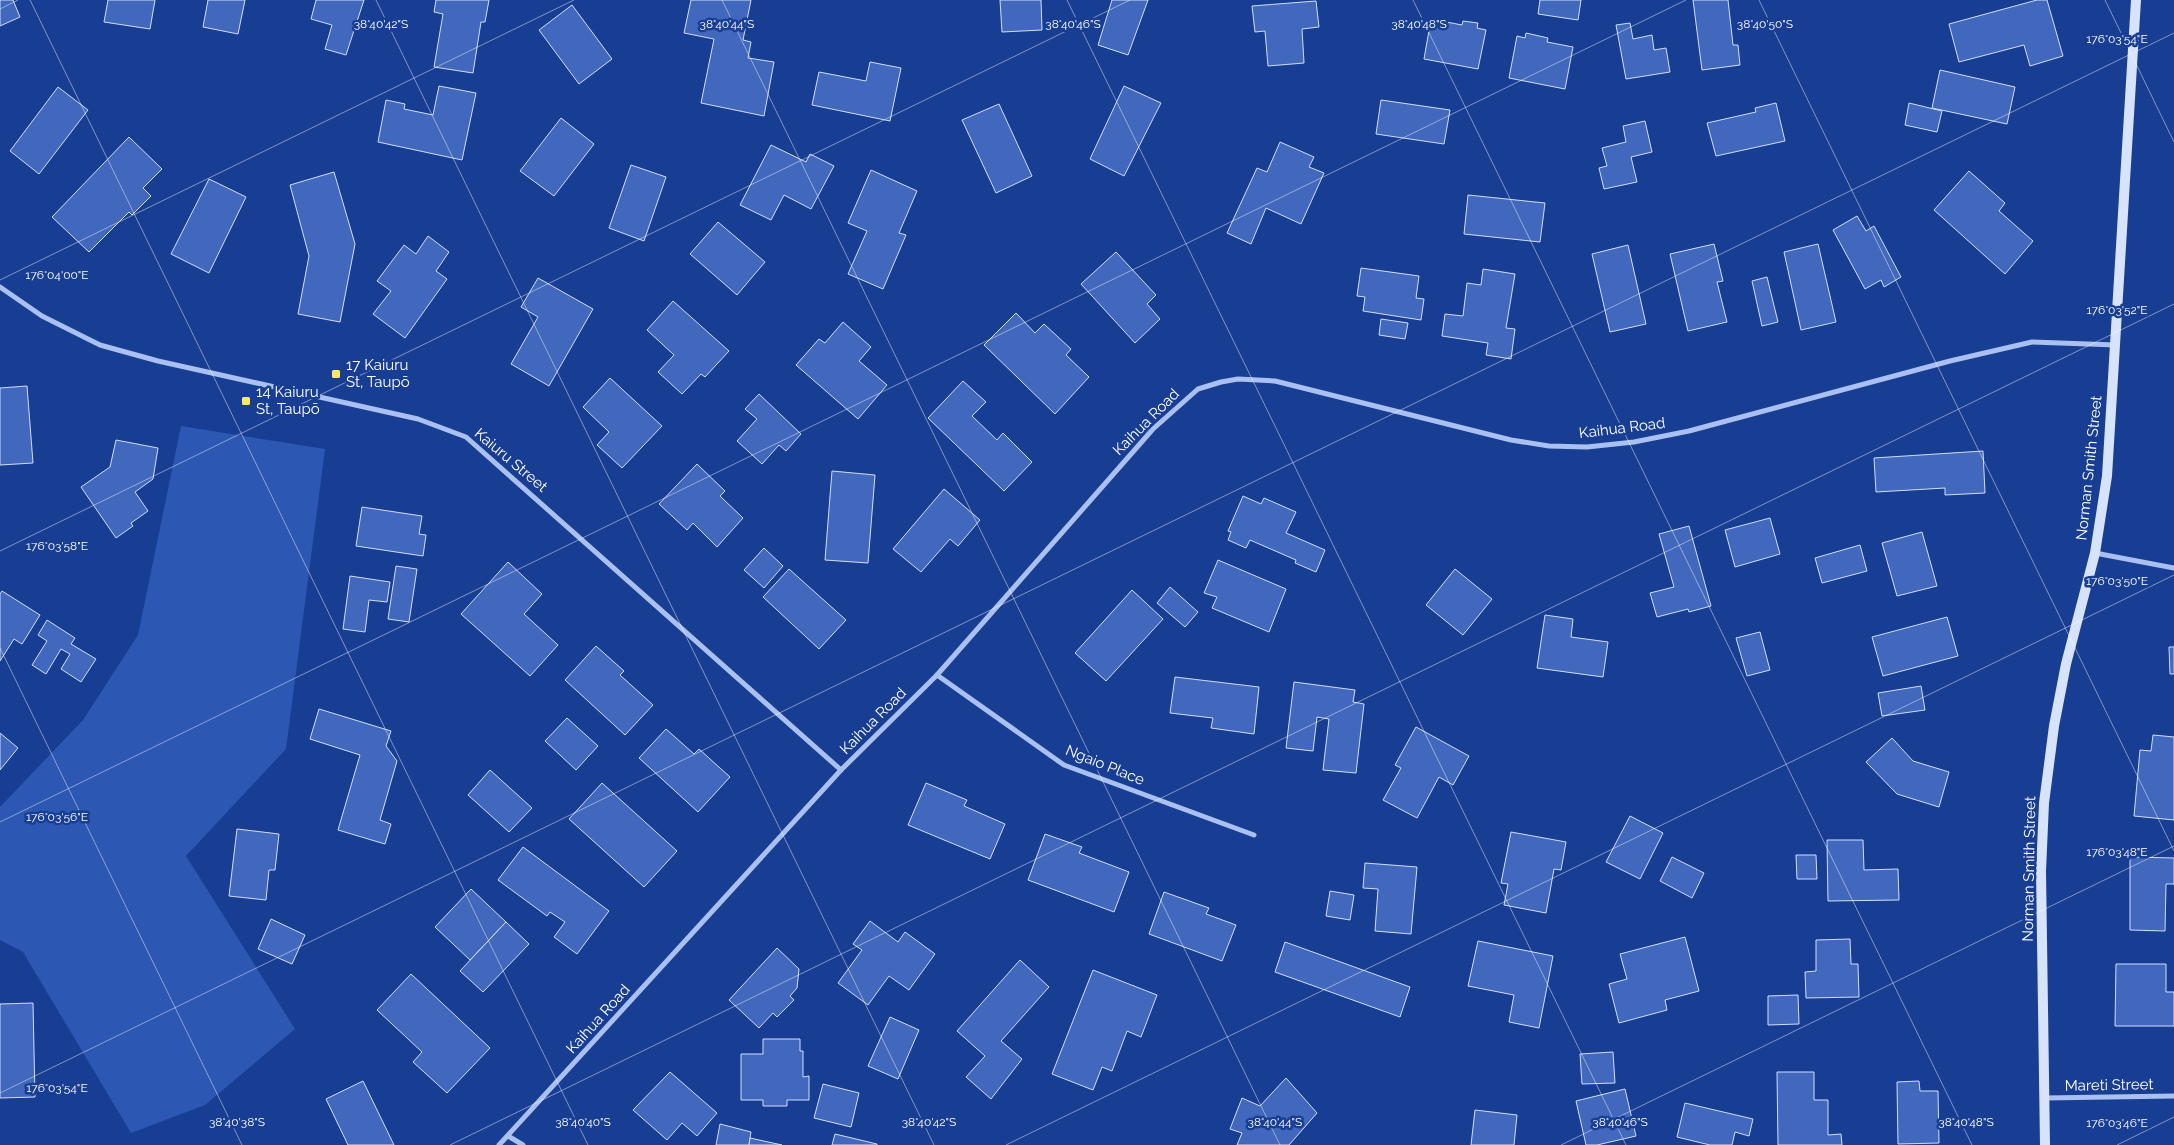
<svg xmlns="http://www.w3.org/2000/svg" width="2174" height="1145" font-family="Raleway,sans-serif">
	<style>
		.green { fill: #2c57b3 }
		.building { fill: #4168bc; stroke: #d0defb }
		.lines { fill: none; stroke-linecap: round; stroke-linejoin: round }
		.street { stroke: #a9c0f0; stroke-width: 5 }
		.secondary { stroke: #d7e2fb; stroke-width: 10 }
		.ticks { fill: none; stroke: #fff; stroke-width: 1; stroke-opacity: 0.45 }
		.poi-dot { fill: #ffe768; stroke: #183e94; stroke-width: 2 }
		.labels { text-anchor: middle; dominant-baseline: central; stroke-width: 5; stroke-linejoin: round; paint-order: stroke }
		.poi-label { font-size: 15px; fill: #fff; stroke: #183e94; text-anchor: start }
		.street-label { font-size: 15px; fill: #fff; stroke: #183e94 }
		.ticks-label { font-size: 12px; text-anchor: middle; fill: #fff; stroke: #183e94; stroke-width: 5; stroke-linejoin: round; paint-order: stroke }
	</style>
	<rect width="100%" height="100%" fill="#183e94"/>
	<path class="green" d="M181 426 325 449 286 749 186 856 295 1029 205 1105 131 1133 23 952 0 940V807L83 720 138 635Z"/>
	<g class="building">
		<path d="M0 0H13L20 17 0 26Z"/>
		<path d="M108 0H155L150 29 104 22Z"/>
		<path d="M208 0H245L238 34 203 27Z"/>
		<path d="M316 0H364L346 55 325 49 332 25 311 19Z"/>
		<path d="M436 0H489L485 22H481L473 73 434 67 443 14 434 12Z"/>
		<path d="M691 0H751L743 40 751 42 748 58 774 62 764 116 701 103 714 39 684 33Z"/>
		<path d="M1000 0H1041L1042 30 1002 32Z"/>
		<path d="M1112 0H1148L1128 55 1098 45Z"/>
		<path d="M1540 0H1581L1578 20 1538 14Z"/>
		<path d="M1693 0H1728L1733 45H1738L1740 65 1702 70Z"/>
		<path d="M2037 0H2047L2063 56 2030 66 2024 45 1959 62 1949 24Z"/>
		<path d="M1316 1 1319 27 1302 29 1304 63 1268 66 1265 31 1255 32 1252 6Z"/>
		<path d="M572 5 612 59 579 84 539 30Z"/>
		<path d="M1431 19 1462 25 1463 21 1478 23 1477 28 1486 30 1478 69 1424 59Z"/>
		<path d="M1630 23 1633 39 1652 35 1654 50 1666 48 1670 72 1626 79 1616 25Z"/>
		<path d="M1526 33 1548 38 1547 42 1573 47 1565 89 1509 78 1517 36 1525 38Z"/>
		<path d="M870 62 901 68 890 121 812 105 819 72 866 81Z"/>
		<path d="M1940 70 2015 87 2007 124 1932 108Z"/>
		<path d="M439 86 476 93 462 160 378 142 386 100 405 104 404 109 433 115Z"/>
		<path d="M1124 86 1161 103 1124 176 1090 159Z"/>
		<path d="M58 87 88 110 39 174 10 151Z"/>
		<path d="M1381 100 1450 110 1444 144 1376 134Z"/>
		<path d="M1776 103 1785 141 1716 156 1707 123 1756 112 1755 108Z"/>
		<path d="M1909 103 1942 111 1937 132 1905 125Z"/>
		<path d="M999 104 1032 176 996 193 962 120Z"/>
		<path d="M561 118 594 144 554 196 520 171Z"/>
		<path d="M1645 121 1652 152 1631 157 1637 182 1604 189 1599 168 1607 166 1602 148 1626 142 1623 126Z"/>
		<path d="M129 137 162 169 143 188 151 196 132 215 129 212 89 252 52 217Z"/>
		<path d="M1280 142 1314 157 1309 167 1324 173 1301 224 1266 208 1251 244 1227 233 1257 168 1267 172Z"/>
		<path d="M771 145 806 162 810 154 834 166 811 209 784 195 771 220 740 205Z"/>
		<path d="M631 165 666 177 644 241 609 228Z"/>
		<path d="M871 170 917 191 899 233 906 235 883 289 848 274 867 231 848 223Z"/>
		<path d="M1969 171 2005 203 1999 211 2033 241 2005 274 1934 210Z"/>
		<path d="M334 172 355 244 340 322 298 314 309 256 290 185Z"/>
		<path d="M209 179 246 197 209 273 171 254Z"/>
		<path d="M1468 195 1545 203 1540 242 1464 234Z"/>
		<path d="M1857 216 1866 231 1874 226 1901 277 1884 287 1881 280 1865 289 1833 230Z"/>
		<path d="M718 222 765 262 737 295 690 254Z"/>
		<path d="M428 236 449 252 436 271 447 279 405 338 373 314 391 291 377 281 404 245 416 254Z"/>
		<path d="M1714 244 1723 281 1717 282 1727 322 1688 331 1670 254Z"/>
		<path d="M1818 244 1836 322 1801 330 1784 252Z"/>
		<path d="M1628 245 1646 324 1610 332 1592 254Z"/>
		<path d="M1116 252 1156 295 1147 304 1160 319 1135 343 1081 284Z"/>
		<path d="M1361 268 1419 276 1416 298 1424 299 1421 320 1363 311 1365 297 1357 296Z"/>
		<path d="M1483 269 1515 274 1506 328 1515 329 1511 359 1486 355 1488 343 1442 336 1445 314 1463 316 1467 283 1481 285Z"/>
		<path d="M1767 277 1778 322 1762 326 1752 281Z"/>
		<path d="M538 278 593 309 549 386 511 364 538 317 521 307Z"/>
		<path d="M673 301 729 351 705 377 701 374 682 394 658 372 674 355 647 330Z"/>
		<path d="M1016 313 1035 333 1044 324 1071 349 1066 355 1089 377 1055 414 984 345Z"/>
		<path d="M1381 319 1408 323 1405 339 1379 335Z"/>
		<path d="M843 322 871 347 859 361 887 385 858 419 796 365 819 339 825 343Z"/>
		<path d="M610 378 662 426 622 468 597 445 609 432 583 407Z"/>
		<path d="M963 381 986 402 972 416 997 440 1003 433 1032 462 1004 491 928 418Z"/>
		<path d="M27 386 33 463 0 465V388Z"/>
		<path d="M759 394 801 434 786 451 779 445 762 464 737 441 757 419 745 409Z"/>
		<path d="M116 440 158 448 153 479 135 492 148 511 131 523 133 526 116 538 81 487 110 467Z"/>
		<path d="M1983 451 1985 493 1945 495V488L1876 492 1874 458Z"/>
		<path d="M697 464 725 491 720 496 743 518 717 547 693 523 687 530 659 504Z"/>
		<path d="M832 471 875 475 868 563 825 560Z"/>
		<path d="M944 489 980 520 958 546 950 539 921 572 893 549Z"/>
		<path d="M1243 496 1261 504 1264 498 1296 512 1286 533 1325 550 1316 572 1295 563 1296 560 1250 540 1246 548 1228 540 1231 532 1228 531Z"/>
		<path d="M362 507 422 516 419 534 426 535 423 556 356 546Z"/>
		<path d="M1770 518 1780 554 1735 567 1725 530Z"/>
		<path d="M1689 526 1711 606 1689 612 1688 609 1657 617 1650 593 1674 587 1659 534Z"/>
		<path d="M1922 532 1937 586 1897 596 1882 543Z"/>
		<path d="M1860 545 1867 571 1822 583 1815 558Z"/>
		<path d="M764 548 783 566 764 588 744 570Z"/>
		<path d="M1218 560 1286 589 1269 632 1212 608 1217 597 1204 593Z"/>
		<path d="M508 562 542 594 524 614 558 645 530 676 461 614Z"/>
		<path d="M396 566 417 569 409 622 388 619Z"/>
		<path d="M789 569 846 620 819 649 763 597Z"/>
		<path d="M1455 569 1492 599 1463 635 1426 605Z"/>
		<path d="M350 576 390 582 387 602 369 600 365 632 343 629Z"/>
		<path d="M1170 587 1198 612 1185 627 1157 603Z"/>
		<path d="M1132 590 1163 619 1106 681 1075 653Z"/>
		<path d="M2 591 40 615 22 644 14 639 0 661V594Z"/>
		<path d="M1545 615 1573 619 1571 637 1608 642 1603 677 1537 668Z"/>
		<path d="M1947 617 1958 656 1883 676 1872 637Z"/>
		<path d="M47 620 75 638 71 644 96 659 81 682 61 669 70 654 61 649 46 674 32 665 47 641 38 635Z"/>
		<path d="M1760 632 1770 670 1747 676 1736 638Z"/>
		<path d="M596 646 624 671 620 675 653 705 625 735 565 680Z"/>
		<path d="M2169 647H2174V674H2170Z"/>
		<path d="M1175 677 1259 687 1254 734 1211 728 1213 718 1170 713Z"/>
		<path d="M1294 682 1355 690 1353 702 1364 704 1356 773 1323 770 1329 719 1317 717 1313 751 1286 748Z"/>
		<path d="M1921 686 1925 710 1882 716 1878 693Z"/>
		<path d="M319 709 391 731 386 746 397 761 380 820 391 824 385 844 338 830 360 755 310 739Z"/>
		<path d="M567 718 598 746 576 770 545 741Z"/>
		<path d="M1416 727 1469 756 1453 785 1439 777 1417 818 1383 800 1401 768 1395 765Z"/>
		<path d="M666 729 694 754 699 749 730 777 698 812 639 758Z"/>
		<path d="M0 733 18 748 0 770Z"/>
		<path d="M2153 735 2174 737V820L2134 816 2140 750 2151 751Z"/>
		<path d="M1892 738 1913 761 1949 772 1939 807 1897 794 1866 762Z"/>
		<path d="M490 770 532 808 509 832 468 795Z"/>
		<path d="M602 783 677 851 644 887 569 819Z"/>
		<path d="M926 783 967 800 964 806 1005 824 990 859 908 825Z"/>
		<path d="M1630 816 1663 833 1640 879 1606 862Z"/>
		<path d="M237 829 279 834 275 870H269L266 900 229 896Z"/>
		<path d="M1511 832 1566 842 1561 870 1554 869 1546 913 1504 905 1508 884 1501 883Z"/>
		<path d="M1045 834 1082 847 1079 853 1129 872 1114 912 1028 880Z"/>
		<path d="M1827 840H1863L1864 870 1898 869 1899 900 1828 901Z"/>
		<path d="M523 847 609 911 577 954 554 937 565 922 550 912 547 916 498 880Z"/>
		<path d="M1796 855H1816L1817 879H1797Z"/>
		<path d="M1672 857 1704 873 1692 898 1660 881Z"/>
		<path d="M2130 857 2174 858V884H2166L2165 931 2130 930Z"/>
		<path d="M1365 863 1417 867 1411 934 1375 931 1378 889 1363 888Z"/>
		<path d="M471 889 506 922 470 960 435 927Z"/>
		<path d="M1330 891 1354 895 1350 920 1326 916Z"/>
		<path d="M1164 892 1209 908 1206 914 1236 925 1222 961 1149 934Z"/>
		<path d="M271 919 305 935 292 964 258 949Z"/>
		<path d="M870 921 898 942 905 932 935 954 909 990 889 976 868 1005 838 983 862 950 853 944Z"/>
		<path d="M506 922 529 944 483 992 460 971Z"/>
		<path d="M1685 937 1699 991 1665 1000 1667 1010 1619 1023 1609 984 1627 979 1620 954Z"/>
		<path d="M1850 939 1851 964H1858L1859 997 1806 998 1805 972 1816 971V940Z"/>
		<path d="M1478 941 1553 956 1539 1028 1509 1022 1514 995 1468 986Z"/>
		<path d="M1285 942 1410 987 1400 1017 1275 972Z"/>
		<path d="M777 948 799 969 797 988 790 996 794 1000 777 1017 773 1013 759 1028 729 1000Z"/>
		<path d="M1020 960 1049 987 1001 1041 1022 1059 991 1099 966 1077 985 1056 957 1031Z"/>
		<path d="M2116 964H2166V992H2174V1026H2115Z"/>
		<path d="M1093 970 1157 995 1141 1037 1127 1031 1112 1071 1102 1067 1093 1090 1052 1074Z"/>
		<path d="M411 974 490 1048 447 1093 413 1062 422 1052 377 1010Z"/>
		<path d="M1798 995 1799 1024 1768 1025V996Z"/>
		<path d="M33 1003 35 1097 0 1098V1004Z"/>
		<path d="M890 1017 919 1030 898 1079 868 1066Z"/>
		<path d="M763 1039H800V1051H803V1077L809 1076V1100H787V1106H763V1100H741V1054H763Z"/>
		<path d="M1613 1052 1615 1083 1582 1084 1580 1054Z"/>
		<path d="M670 1072 717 1113 697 1136 682 1123 667 1140 633 1110Z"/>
		<path d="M1777 1072H1814V1100H1828V1135L1841 1134 1842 1145H1778Z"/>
		<path d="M1286 1078 1317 1113 1289 1145H1237L1242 1133 1230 1129 1242 1098 1260 1106Z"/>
		<path d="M363 1081 394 1145H348L326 1099Z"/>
		<path d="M1919 1081 1920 1091H1938L1939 1143 1898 1144 1897 1082Z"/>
		<path d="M823 1084 859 1093 851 1127 814 1118Z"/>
		<path d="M1625 1089 1636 1136 1597 1145H1586L1576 1101Z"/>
		<path d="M1685 1103 1753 1119 1749 1136 1735 1132 1732 1145H1710L1677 1137Z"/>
		<path d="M1475 1110 1517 1115 1514 1145H1471Z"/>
		<path d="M720 1124 751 1132 749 1145H716Z"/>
		<path d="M835 1134 877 1144V1145H832Z"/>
		<path d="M750 1138 782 1145H749Z"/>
	</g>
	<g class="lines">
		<g class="street">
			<path d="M0 287 42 316 100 345 158 361 418 419 466 437 841 770"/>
			<path d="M2095 553 2174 568"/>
			<path d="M937 675 1064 765 1254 835"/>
			<path d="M2045 1098 2174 1096"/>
			<path d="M508 1136 523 1145"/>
			<path d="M499 1145 841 770 937 675 1153 429 1198 389 1221 382 1238 379 1275 381 1511 440 1549 446 1587 447 1634 442 1689 431 1950 361 2032 342 2116 345"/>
		</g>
		<path class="secondary" d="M2045 1145 2041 871 2044 803 2054 726 2066 664 2095 553 2107 476 2136 0"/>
	</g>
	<path class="ticks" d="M30 0 588 1145M376 0 934 1145M722 0 1280 1145M1067 0 1626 1145M1413 0 1972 1145M1759 0 2174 851M2105 0 2174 142M0 9 18 0M0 280 574 0M0 551 1130 0M0 648 242 1145M0 822 1686 0M0 1093 2174 33M450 1145 2174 304M1006 1145 2174 575M1561 1145 2174 846M2117 1145 2174 1117"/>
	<g class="poi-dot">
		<rect x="331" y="369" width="10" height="10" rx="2.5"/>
		<rect x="241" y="396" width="10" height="10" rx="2.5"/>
	</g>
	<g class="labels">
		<g class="poi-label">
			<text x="346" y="365">17 Kaiuru<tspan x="346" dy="17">St, Taupō</tspan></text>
			<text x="256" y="392">14 Kaiuru<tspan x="256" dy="17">St, Taupō</tspan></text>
		</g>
		<g class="street-label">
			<text transform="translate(1146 422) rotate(-45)">Kaihua Road</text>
			<text transform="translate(1622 428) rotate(-7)">Kaihua Road</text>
			<text transform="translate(511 460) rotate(40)">Kaiuru Street</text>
			<text transform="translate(2089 468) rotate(-84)">Norman Smith Street</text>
			<text transform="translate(873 721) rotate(-45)">Kaihua Road</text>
			<text transform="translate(1105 765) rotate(22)">Ngaio Place</text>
			<text transform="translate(2029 869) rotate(-89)">Norman Smith Street</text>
			<text transform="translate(598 1019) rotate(-48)">Kaihua Road</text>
			<text transform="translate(2109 1085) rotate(-1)">Mareti Street</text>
		</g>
	</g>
	<g class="ticks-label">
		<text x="381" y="28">38°40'42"S</text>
		<text x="727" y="28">38°40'44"S</text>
		<text x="1419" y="28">38°40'48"S</text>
		<text x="1765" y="28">38°40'50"S</text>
		<text x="1073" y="28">38°40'46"S</text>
		<text x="2117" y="43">176°03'54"E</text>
		<text x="57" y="279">176°04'00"E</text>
		<text x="2117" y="314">176°03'52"E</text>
		<text x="57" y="550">176°03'58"E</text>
		<text x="2117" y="585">176°03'50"E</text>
		<text x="57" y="821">176°03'56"E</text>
		<text x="2117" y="856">176°03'48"E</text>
		<text x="57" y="1092">176°03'54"E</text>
		<text x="237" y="1126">38°40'38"S</text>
		<text x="583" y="1126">38°40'40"S</text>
		<text x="929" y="1126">38°40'42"S</text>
		<text x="1275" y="1126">38°40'44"S</text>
		<text x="1620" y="1126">38°40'46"S</text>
		<text x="1966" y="1126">38°40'48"S</text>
		<text x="2117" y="1127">176°03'46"E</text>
	</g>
</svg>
